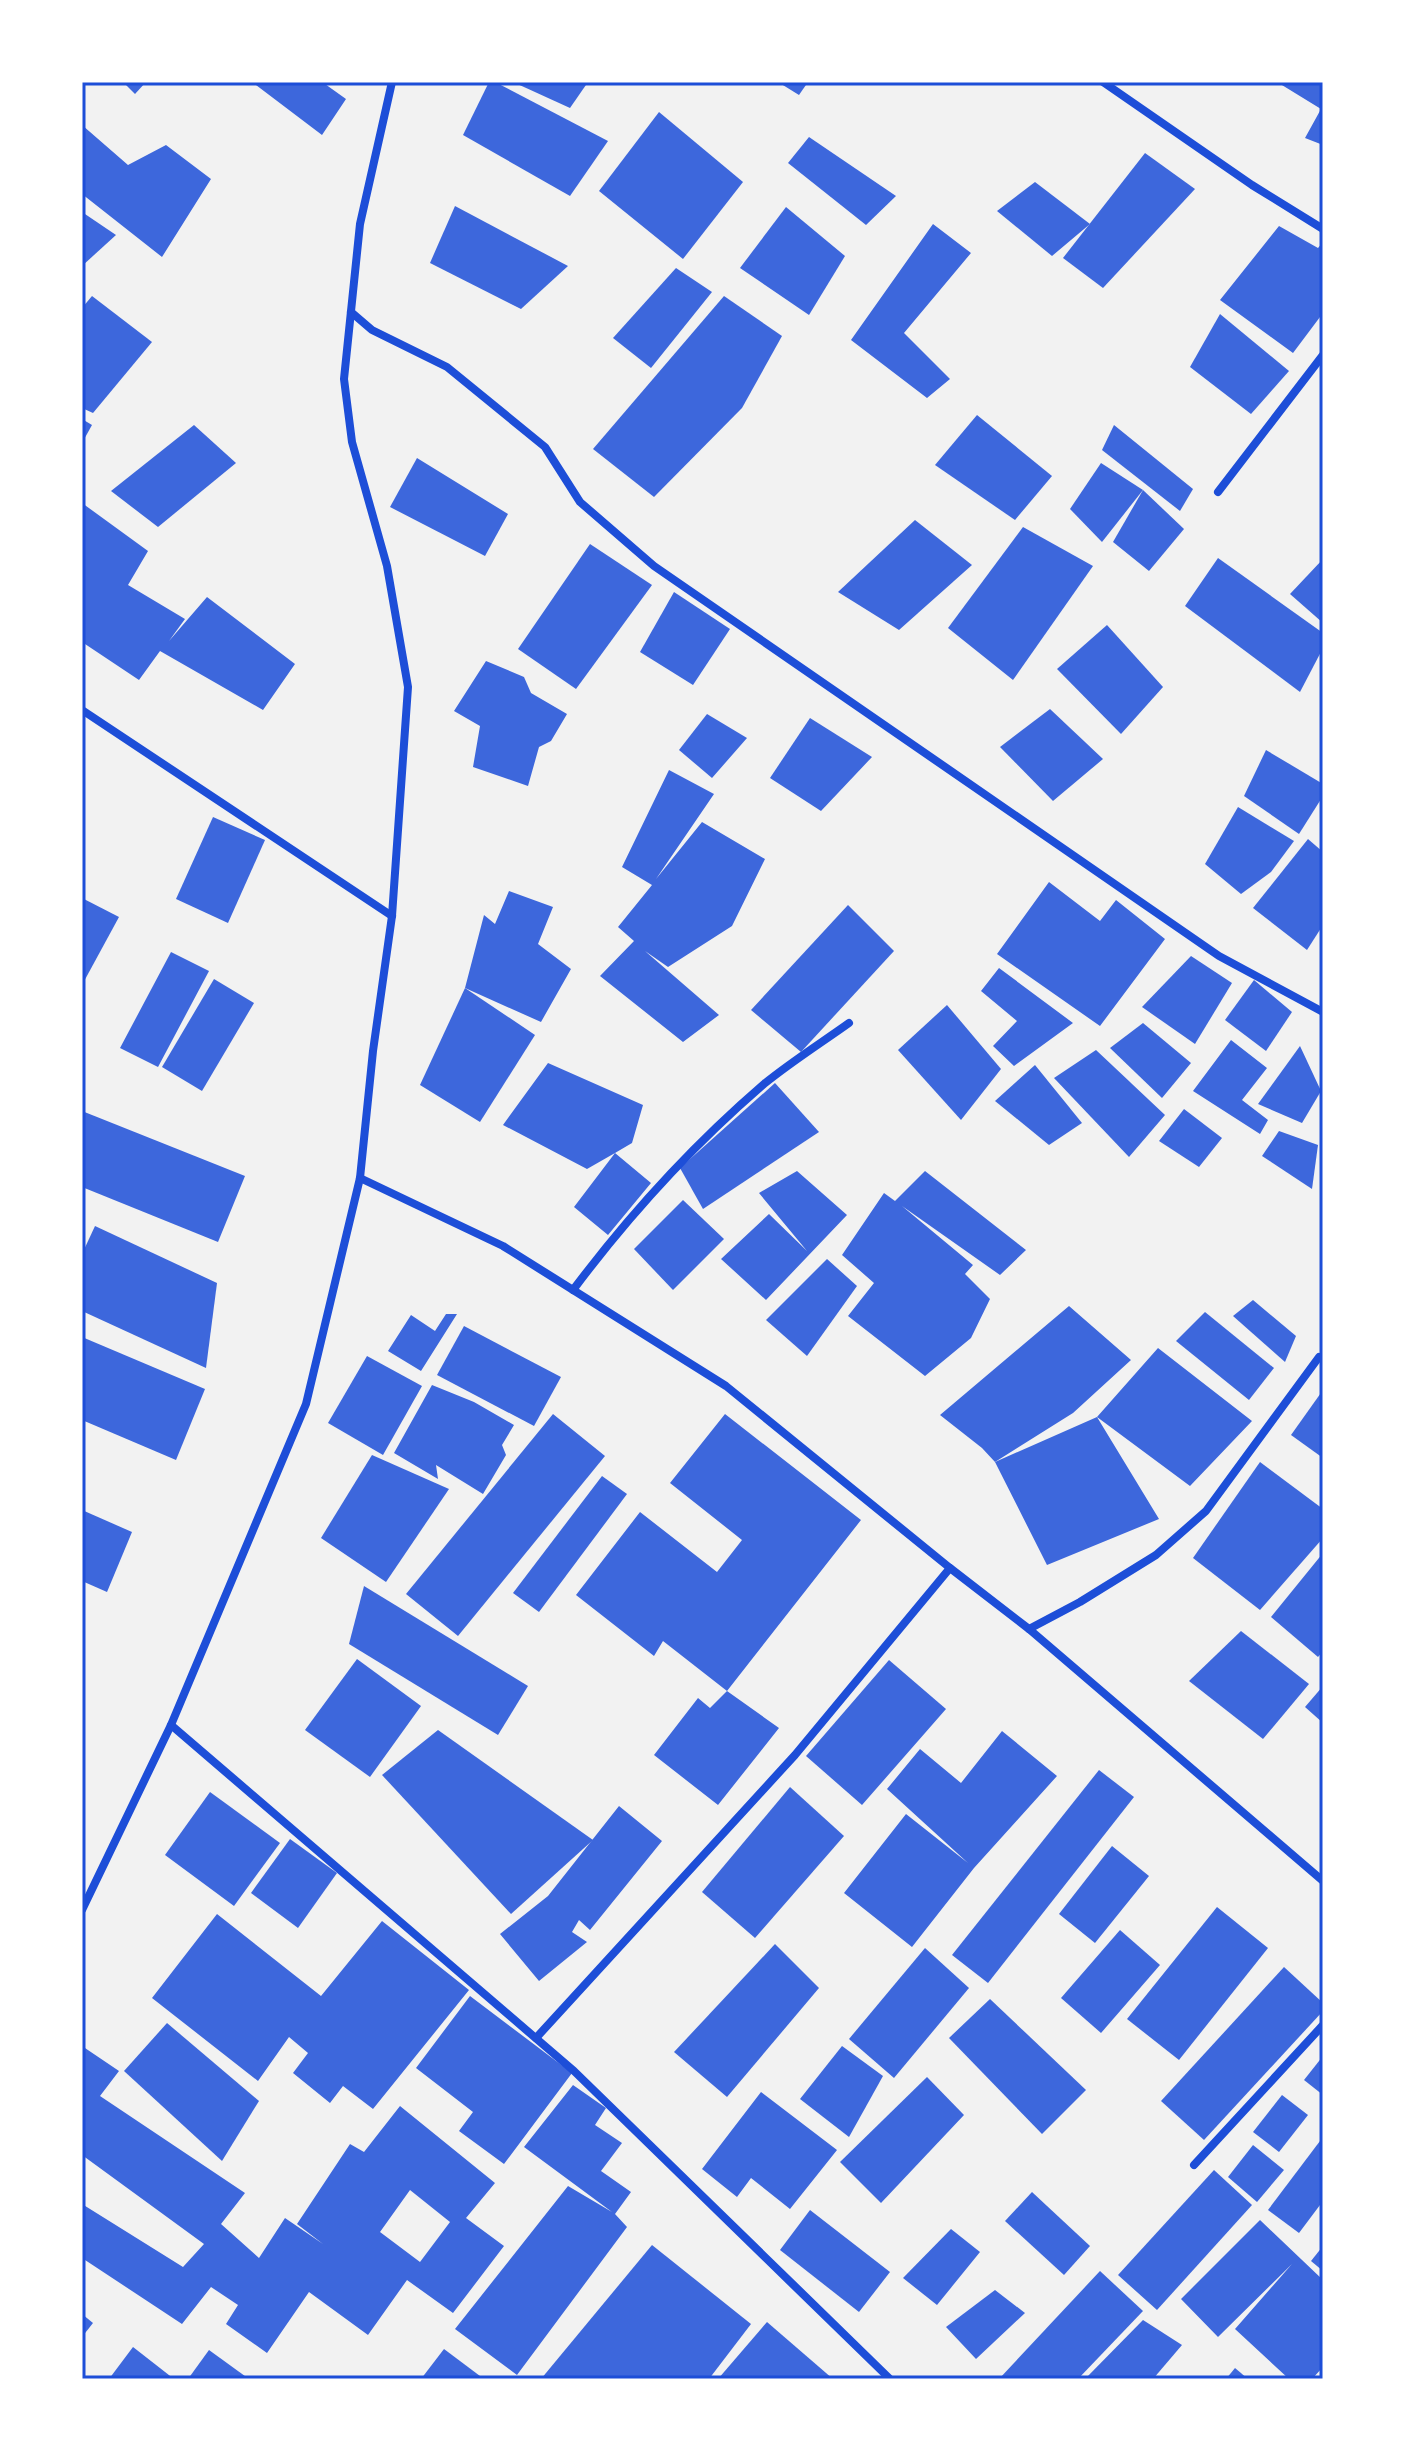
<svg xmlns="http://www.w3.org/2000/svg" width="1405" height="2461" font-family="'PT Sans',sans-serif">
	<style>
		.building { fill: #3d67dc; fill-rule: evenodd }
		.lines { fill: none; stroke-linecap: round; stroke-linejoin: round }
		.minor { stroke: #1d4ed8; stroke-width: 8 }
		.neatline { fill: none; stroke: #1d4ed8; stroke-width: 3 }
	</style>
	<rect width="100%" height="100%" fill="#f2f2f2"/>
	<g class="building">
		<path d="M123 82H146L135 94Z"/>
		<path d="M252 82H327L325 84 346 99 322 135Z"/>
		<path d="M489 82H495L608 141 570 196 463 135Z"/>
		<path d="M513 82H588L570 108Z"/>
		<path d="M778 82H808L799 95Z"/>
		<path d="M1277 82H1323V145L1305 138 1321 109Z"/>
		<path d="M659 112 743 182 683 259 599 191Z"/>
		<path d="M82 125 128 165 166 145 211 179 162 257 82 194Z"/>
		<path d="M809 137 896 196 866 225 788 163Z"/>
		<path d="M1145 153 1195 189 1103 288 1063 258Z"/>
		<path d="M1035 182 1090 224 1052 256 997 211Z"/>
		<path d="M455 206 568 266 521 309 430 263Z"/>
		<path d="M786 207 845 256 809 315 740 268Z"/>
		<path d="M82 212 116 235 82 266Z"/>
		<path d="M933 224 971 253 904 333 950 379 927 398 851 340Z"/>
		<path d="M1279 226 1318 248 1323 242V313L1293 353 1220 300Z"/>
		<path d="M676 268 712 292 651 368 613 338Z"/>
		<path d="M92 296 152 342 93 413 82 408V308Z"/>
		<path d="M724 296 782 336 742 408 654 497 593 449Z"/>
		<path d="M1220 314 1289 371 1251 414 1190 367Z"/>
		<path d="M977 415 1052 476 1015 520 935 465Z"/>
		<path d="M82 419 92 425 82 443Z"/>
		<path d="M194 425 236 463 158 527 111 491Z"/>
		<path d="M1114 425 1193 489 1180 511 1102 450Z"/>
		<path d="M417 458 508 514 485 556 390 507Z"/>
		<path d="M1101 463 1143 490 1102 542 1070 509Z"/>
		<path d="M1143 490 1184 529 1149 571 1113 542Z"/>
		<path d="M82 503 148 551 128 585 185 619 169 641 207 597 295 664 263 710 160 651 139 680 82 642Z"/>
		<path d="M915 520 972 565 899 630 838 592Z"/>
		<path d="M1023 527 1093 566 1013 680 948 628Z"/>
		<path d="M590 544 652 585 576 689 518 649Z"/>
		<path d="M1218 558 1323 633V648L1300 692 1185 606Z"/>
		<path d="M1323 559V623L1290 594Z"/>
		<path d="M674 592 730 629 693 685 640 652Z"/>
		<path d="M1107 625 1163 687 1121 734 1057 669Z"/>
		<path d="M486 661 524 677 531 693 567 714 551 741 539 747 528 786 473 767 480 726 454 711Z"/>
		<path d="M1050 709 1103 759 1053 801 1000 747Z"/>
		<path d="M707 714 747 738 712 778 679 750Z"/>
		<path d="M810 718 872 757 821 811 770 778Z"/>
		<path d="M1266 750 1323 784V796L1299 834 1244 796Z"/>
		<path d="M669 770 714 794 656 879 702 822 765 859 732 926 668 967 645 951 719 1015 683 1042 600 976 634 941 618 927 652 885 622 867Z"/>
		<path d="M1238 807 1294 841 1271 872 1241 894 1205 864Z"/>
		<path d="M213 817 265 840 228 923 176 899Z"/>
		<path d="M1308 839 1323 852V925L1307 950 1253 908Z"/>
		<path d="M1049 882 1100 921 1116 900 1165 939 1100 1026 997 954Z"/>
		<path d="M509 891 553 907 538 944 571 969 541 1022 465 988 484 915 495 924Z"/>
		<path d="M82 898 119 917 82 985Z"/>
		<path d="M848 905 894 951 801 1052 751 1010Z"/>
		<path d="M171 952 209 971 158 1067 120 1048Z"/>
		<path d="M1191 956 1232 983 1195 1044 1142 1007Z"/>
		<path d="M999 968 1073 1023 1014 1066 993 1046 1017 1021 981 991Z"/>
		<path d="M214 979 254 1003 202 1091 162 1067Z"/>
		<path d="M1254 980 1292 1012 1266 1051 1225 1020Z"/>
		<path d="M465 988 535 1035 480 1122 420 1085Z"/>
		<path d="M947 1005 1001 1069 961 1120 898 1050Z"/>
		<path d="M1143 1023 1191 1063 1162 1098 1110 1048Z"/>
		<path d="M1231 1040 1267 1068 1242 1100 1268 1120 1260 1134 1193 1091Z"/>
		<path d="M1300 1046 1321 1091 1302 1123 1258 1104Z"/>
		<path d="M1096 1050 1165 1115 1129 1157 1054 1078Z"/>
		<path d="M548 1063 643 1105 632 1143 615 1153 651 1183 608 1235 574 1207 615 1153 587 1169 503 1125Z"/>
		<path d="M1035 1065 1082 1123 1049 1145 995 1101Z"/>
		<path d="M775 1083 819 1132 703 1209 680 1168Z"/>
		<path d="M1184 1109 1222 1138 1199 1167 1159 1141Z"/>
		<path d="M82 1111 245 1176 218 1242 82 1187Z"/>
		<path d="M1279 1131 1318 1145 1312 1189 1262 1156Z"/>
		<path d="M797 1171 847 1215 766 1300 721 1259 769 1214 807 1251 759 1193Z"/>
		<path d="M925 1171 1026 1250 1000 1275 902 1206 973 1265 965 1274 990 1299 971 1338 925 1376 848 1316 874 1283 842 1255 884 1193 895 1201Z"/>
		<path d="M683 1200 724 1239 673 1290 634 1249Z"/>
		<path d="M95 1226 217 1283 206 1368 82 1311V1254Z"/>
		<path d="M827 1259 857 1286 807 1356 766 1320Z"/>
		<path d="M1253 1300 1296 1336 1285 1362 1233 1316Z"/>
		<path d="M1069 1306 1131 1360 1073 1413 995 1462 982 1448 940 1415Z"/>
		<path d="M1205 1312 1274 1368 1249 1400 1176 1341Z"/>
		<path d="M446 1314H457L421 1371 388 1351 411 1315 435 1331Z"/>
		<path d="M464 1326 561 1377 534 1426 437 1375Z"/>
		<path d="M82 1337 205 1389 176 1460 82 1420Z"/>
		<path d="M1158 1348 1252 1421 1190 1486 1097 1417 1159 1519 1047 1565 995 1462 1097 1417Z"/>
		<path d="M367 1356 422 1386 383 1455 328 1423Z"/>
		<path d="M432 1385 474 1402 514 1425 502 1445 506 1455 483 1494 436 1465 438 1479 394 1453Z"/>
		<path d="M1323 1390V1458L1291 1435Z"/>
		<path d="M553 1414 605 1456 458 1636 406 1594Z"/>
		<path d="M725 1414 861 1520 727 1691 779 1728 718 1805 654 1755 698 1698 710 1708 727 1691 663 1641 654 1656 576 1595 640 1512 717 1572 742 1540 670 1483Z"/>
		<path d="M372 1455 449 1489 386 1582 321 1538Z"/>
		<path d="M1260 1462 1323 1509V1538L1260 1610 1193 1558Z"/>
		<path d="M602 1476 627 1494 539 1612 513 1593Z"/>
		<path d="M82 1510 132 1532 107 1592 82 1581Z"/>
		<path d="M1323 1553V1651L1318 1657 1271 1617Z"/>
		<path d="M364 1586 528 1686 498 1735 349 1644Z"/>
		<path d="M1241 1631 1309 1684 1263 1739 1189 1681Z"/>
		<path d="M357 1659 421 1706 370 1777 305 1730Z"/>
		<path d="M889 1660 946 1709 862 1805 806 1756Z"/>
		<path d="M1323 1686V1723L1305 1707Z"/>
		<path d="M438 1730 593 1840 511 1914 382 1775Z"/>
		<path d="M1002 1731 1057 1776 974 1868 912 1947 844 1893 906 1814 968 1863 887 1789 920 1749 961 1783Z"/>
		<path d="M1099 1770 1134 1797 988 1983 952 1955Z"/>
		<path d="M790 1787 844 1836 755 1938 702 1892Z"/>
		<path d="M210 1792 280 1843 234 1906 165 1855Z"/>
		<path d="M619 1806 662 1841 590 1930 579 1920 572 1932 587 1942 539 1981 500 1934 548 1896Z"/>
		<path d="M290 1839 337 1873 298 1928 251 1893Z"/>
		<path d="M1112 1846 1149 1876 1095 1943 1059 1914Z"/>
		<path d="M1217 1907 1268 1948 1179 2060 1127 2019Z"/>
		<path d="M217 1914 321 1996 382 1921 469 1990 373 2109 343 2086 330 2103 293 2073 308 2053 289 2037 258 2081 152 1998Z"/>
		<path d="M1120 1930 1160 1965 1101 2033 1061 1998Z"/>
		<path d="M775 1944 819 1988 727 2097 674 2052Z"/>
		<path d="M925 1948 969 1988 894 2078 849 2039Z"/>
		<path d="M1284 1967 1323 2003V2011L1204 2140 1161 2101Z"/>
		<path d="M470 1996 572 2073 504 2164 459 2131 473 2112 416 2068Z"/>
		<path d="M990 1999 1086 2090 1042 2134 949 2038Z"/>
		<path d="M167 2023 259 2101 222 2161 124 2071Z"/>
		<path d="M82 2046 119 2071 100 2096 245 2193 221 2224 259 2258 285 2218 323 2244 297 2224 350 2144 364 2152 400 2106 495 2183 466 2218 504 2246 453 2313 407 2280 368 2335 309 2292 267 2353 226 2324 238 2305 211 2287 182 2324 82 2258V2204L183 2267 204 2244 82 2155ZM410 2190 450 2222 420 2262 380 2232Z"/>
		<path d="M842 2046 883 2076 849 2137 800 2099Z"/>
		<path d="M1323 2056V2095L1304 2080Z"/>
		<path d="M927 2077 964 2115 881 2203 840 2162Z"/>
		<path d="M573 2085 606 2108 595 2125 622 2143 601 2171 631 2192 615 2214 627 2227 517 2375 455 2329 568 2186 612 2212 524 2147Z"/>
		<path d="M761 2092 837 2150 790 2209 751 2178 737 2197 702 2169Z"/>
		<path d="M1282 2095 1308 2115 1279 2152 1253 2132Z"/>
		<path d="M1323 2137V2201L1299 2233 1268 2210Z"/>
		<path d="M1253 2145 1284 2170 1257 2202 1228 2177Z"/>
		<path d="M1214 2170 1252 2205 1157 2310 1118 2275Z"/>
		<path d="M1032 2192 1090 2246 1064 2275 1005 2221Z"/>
		<path d="M810 2210 890 2272 859 2312 780 2250Z"/>
		<path d="M1260 2220 1323 2280V2367L1312 2379H1289L1235 2329 1292 2264 1218 2337 1181 2299Z"/>
		<path d="M951 2229 980 2252 937 2305 903 2278Z"/>
		<path d="M652 2245 751 2324 709 2379H541Z"/>
		<path d="M1323 2246V2271L1311 2261Z"/>
		<path d="M1100 2271 1143 2311 1078 2379H999Z"/>
		<path d="M995 2290 1025 2313 976 2359 946 2327Z"/>
		<path d="M82 2314 93 2323 82 2337Z"/>
		<path d="M1143 2320 1182 2345 1153 2379H1085Z"/>
		<path d="M767 2322 833 2379H718Z"/>
		<path d="M133 2347 174 2379H109Z"/>
		<path d="M444 2349 484 2379H421Z"/>
		<path d="M209 2350 249 2379H188Z"/>
		<path d="M1235 2368 1248 2379H1226Z"/>
	</g>
	<g class="lines">
		<g class="minor">
			<path d="M1103 82 1252 185 1323 229"/>
			<path d="M351 312 372 330 447 367 545 447 580 502 654 566 1219 956 1323 1012"/>
			<path d="M1218 492 1323 355"/>
			<path d="M82 710 392 916"/>
			<path d="M360 1178 503 1246 726 1386 950 1568 1029 1629 1323 1881"/>
			<path d="M573 1290C630 1214 692 1146 764 1084 791 1062 821 1043 849 1023"/>
			<path d="M1029 1629 1080 1602 1156 1555 1206 1511 1319 1357"/>
			<path d="M171 1725 574 2071 890 2379"/>
			<path d="M82 1910 171 1725 306 1404 360 1178 373 1051 392 916 408 687 387 566 352 442 344 379 360 224 392 82"/>
			<path d="M536 2038 795 1755 950 1568"/>
			<path d="M1194 2165 1323 2025"/>
		</g>
	</g>
	<rect width="1405" height="2461" fill="none" stroke="#ffffff" stroke-width="168"/>
	<rect x="84" y="84" width="1237" height="2293" class="neatline"/>
</svg>
